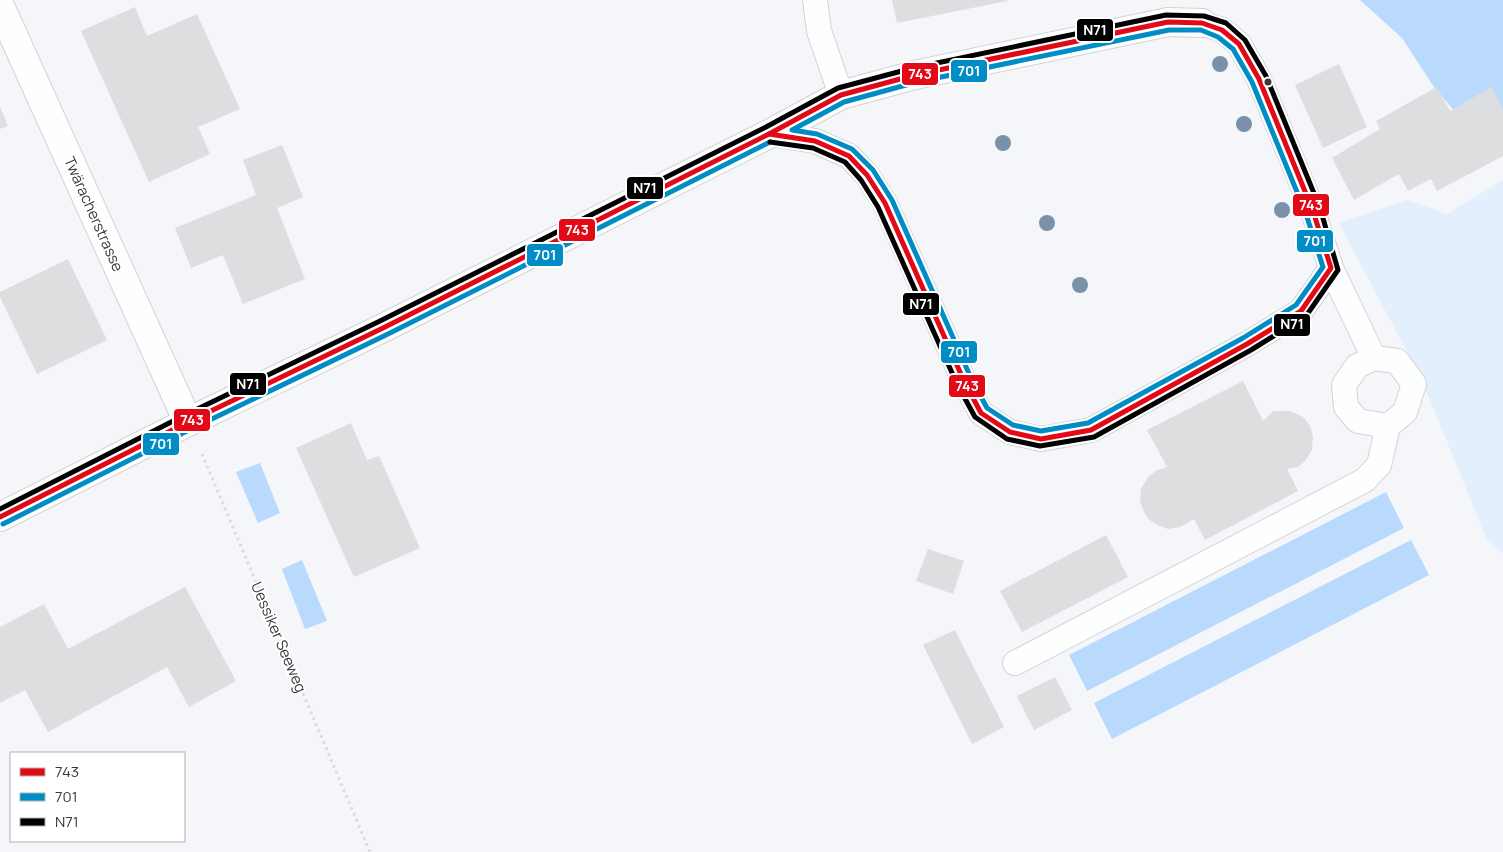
<svg xmlns="http://www.w3.org/2000/svg" width="1503" height="852" font-family="Manrope,sans-serif">
	<style>
		.green { fill: #e3effc }
		.water { fill: #b9dafd }
		.building { fill: #dddee0 }
		.lines { fill: none; stroke-linecap: round; stroke-linejoin: round }
		.lane-casing { stroke: #d2d3d5; stroke-width: 26 }
		.street-casing { stroke: #d2d3d5; stroke-width: 30 }
		.path { stroke: #dadada; stroke-width: 3; stroke-dasharray: 2.5 4; stroke-linecap: butt }
		.lane { stroke: #fdfefe; stroke-width: 24 }
		.street { stroke: #fdfefe; stroke-width: 28 }
		.bus-1-casing { stroke: #fff; stroke-width: 9 }
		.bus-2-casing { stroke: #fff; stroke-width: 9 }
		.bus-3-casing { stroke: #fff; stroke-width: 9 }
		.bus-1 { stroke: #e20a16; stroke-width: 5 }
		.bus-2 { stroke: #008dc5; stroke-width: 5 }
		.bus-3 { stroke: #000; stroke-width: 5 }
		.tree { fill: #7a92a9 }
		.bus-dot { fill: #37393a; stroke: #fff; stroke-width: 2 }
		.labels { text-anchor: middle; dominant-baseline: central; stroke-width: 4; stroke-linejoin: round; paint-order: stroke }
		.street-label { font-size: 15px; fill: #37393a; stroke: #fff }
		.line-badge { stroke: #fff; stroke-width: 2 }
		.badge-label { font-size: 14px; text-anchor: middle; font-weight: bold; fill: #fff }
	</style>
	<rect width="100%" height="100%" fill="#f4f6f9"/>
	<path class="green" d="M1503 180V553L1487 540 1422 380 1339 223 1407 200 1447 214Z"/>
	<g class="water">
		<path d="M1360 0H1503V141L1474 134 1434 87 1402 38Z"/>
		<path d="M260 463 280 513 258 523 236 472Z"/>
		<path d="M1386 492 1404 528 1087 691 1069 655Z"/>
		<path d="M1411 540 1429 575 1112 739 1094 703Z"/>
		<path d="M302 560 327 621 305 629 282 569Z"/>
	</g>
	<g class="building">
		<path d="M892 0H1007V1L897 23Z"/>
		<path d="M135 7 147 36 197 14 240 109 198 127 210 154 149 182 81 31Z"/>
		<path d="M1339 64 1367 127 1323 148 1295 85Z"/>
		<path d="M1437 87 1450 111 1491 87 1503 109V156L1437 191 1431 179 1408 191 1399 174 1354 200 1332 158 1380 129 1376 121Z"/>
		<path d="M0 107 8 126 0 129Z"/>
		<path d="M282 145 303 197 277 208 305 279 243 304 223 255 191 268 175 228 256 195 243 160Z"/>
		<path d="M68 259 107 340 37 374 0 297V292Z"/>
		<path d="M1243 381 1263 421 1273 411H1290L1303 417 1310 426 1313 437 1312 450 1305 461 1298 467 1287 469 1298 491 1205 540 1194 519 1180 527 1168 529 1156 524 1148 519 1144 512 1140 502 1141 489 1148 477 1157 470 1167 467 1147 430Z"/>
		<path d="M351 423 367 460 379 456 420 548 354 577 296 448Z"/>
		<path d="M1106 535 1128 577 1022 632 1000 591Z"/>
		<path d="M928 549 964 561 953 594 916 581Z"/>
		<path d="M185 587 236 681 189 707 167 667 48 732 25 690 0 703V627L44 604 68 649Z"/>
		<path d="M955 630 1004 727 972 744 923 645Z"/>
		<path d="M1055 677 1072 710 1034 730 1017 696Z"/>
	</g>
	<g class="lines">
		<defs>
			<g id="lane">
				<path d="M815 0 819 31 841 95"/>
				<path d="M769 134 815 141 849 156 867 175 885 203 964 381 981 413 1010 432 1041 439 1091 430 1247 344 1301 311 1331 268 1313 211 1259 79 1239 44 1222 30 1202 23"/>
				<path d="M1331 268 1374 358"/>
				<path d="M1374 358 1397 361 1414 384 1405 412 1388 426 1358 421 1346 407 1344 385 1357 366Z"/>
				<path d="M1015 663 1365 480 1379 465 1388 426"/>
			</g>
			<g id="street">
				<path d="M0 6 188 422"/>
				<path d="M0 517 188 422 383 328 769 134 841 95 915 75 1168 22 1202 23"/>
			</g>
		</defs>
		<use href="#lane" class="lane-casing"/>
		<use href="#street" class="street-casing"/>
		<path class="path" d="M202 454 370 852"/>
		<use href="#lane" class="lane"/>
		<use href="#street" class="street"/>
		<defs>
			<g id="bus-1">
				<path d="M1168 22 1202 23 1222 30 1239 44 1259 79 1313 211 1331 268 1301 311 1247 344 1091 430 1041 439 1010 432 981 413 964 381 885 203 867 175 849 156 815 141 769 134 841 95 915 75Z"/>
				<path d="M0 517 188 422 383 328 769 134"/>
			</g>
			<g id="bus-2">
				<path d="M1169 30H1201L1218 37 1233 49 1252 82 1306 214 1323 267 1296 305 1243 338 1088 423 1041 431 1013 425 987 408 971 378 892 200 873 170 852 149 817 134 792 130 844 102 917 82Z"/>
				<path d="M3 524 191 429 386 335 770 142"/>
			</g>
			<path id="bus-3" d="M0 509 185 415 380 321 766 127 838 88 913 68 1166 15 1204 16 1226 23 1245 40 1266 76 1320 208 1338 270 1306 316 1251 350 1094 437 1040 446 1007 439 975 417 957 384 878 207 861 180 845 162 813 148 770 142"/>
		</defs>
		<use href="#bus-1" class="bus-1-casing"/>
		<use href="#bus-2" class="bus-2-casing"/>
		<use href="#bus-3" class="bus-3-casing"/>
		<use href="#bus-1" class="bus-1"/>
		<use href="#bus-2" class="bus-2"/>
		<use href="#bus-3" class="bus-3"/>
	</g>
	<g class="tree">
		<circle cx="1220" cy="64" r="8"/>
		<circle cx="1244" cy="124" r="8"/>
		<circle cx="1003" cy="143" r="8"/>
		<circle cx="1282" cy="210" r="8"/>
		<circle cx="1047" cy="223" r="8"/>
		<circle cx="1080" cy="285" r="8"/>
	</g>
	<circle class="bus-dot" cx="1268" cy="82" r="4.5"/>
	<g class="labels">
		<g class="street-label">
			<text transform="translate(94 214) rotate(66)">Twäracherstrasse</text>
			<text transform="translate(279 637) rotate(67)">Uessiker Seeweg</text>
		</g>
	</g>
	<g class="line-badge">
		<rect x="1076" y="18" width="38" height="24" rx="5" fill="#000"/>
		<rect x="950" y="59" width="38" height="24" rx="5" fill="#008dc5"/>
		<rect x="901" y="62" width="38" height="24" rx="5" fill="#e20a16"/>
		<rect x="626" y="176" width="38" height="24" rx="5" fill="#000"/>
		<rect x="1292" y="193" width="38" height="24" rx="5" fill="#e20a16"/>
		<rect x="558" y="218" width="38" height="24" rx="5" fill="#e20a16"/>
		<rect x="1296" y="229" width="38" height="24" rx="5" fill="#008dc5"/>
		<rect x="526" y="243" width="38" height="24" rx="5" fill="#008dc5"/>
		<rect x="902" y="292" width="38" height="24" rx="5" fill="#000"/>
		<rect x="1273" y="313" width="38" height="24" rx="5" fill="#000"/>
		<rect x="940" y="340" width="38" height="24" rx="5" fill="#008dc5"/>
		<rect x="229" y="372" width="38" height="24" rx="5" fill="#000"/>
		<rect x="948" y="374" width="38" height="24" rx="5" fill="#e20a16"/>
		<rect x="173" y="408" width="38" height="24" rx="5" fill="#e20a16"/>
		<rect x="142" y="432" width="38" height="24" rx="5" fill="#008dc5"/>
	</g>
	<g class="badge-label">
		<text x="1095" y="35">N71</text>
		<text x="969" y="76">701</text>
		<text x="920" y="79">743</text>
		<text x="645" y="193">N71</text>
		<text x="1311" y="210">743</text>
		<text x="577" y="235">743</text>
		<text x="1315" y="246">701</text>
		<text x="545" y="260">701</text>
		<text x="921" y="309">N71</text>
		<text x="1292" y="329">N71</text>
		<text x="959" y="357">701</text>
		<text x="248" y="389">N71</text>
		<text x="967" y="391">743</text>
		<text x="192" y="425">743</text>
		<text x="161" y="449">701</text>
	</g>
	<rect x="10" y="752" width="175" height="90" fill="#ffffff" stroke="#afb0b0"/>
	<rect x="20" y="768" width="25" height="8" fill="#e20a16" stroke="#afb0b0"/>
	<text x="55" y="777" font-size="15" fill="#37393a">743</text>
	<rect x="20" y="793" width="25" height="8" fill="#008dc5" stroke="#afb0b0"/>
	<text x="55" y="802" font-size="15" fill="#37393a">701</text>
	<rect x="20" y="818" width="25" height="8" fill="#000000" stroke="#afb0b0"/>
	<text x="55" y="827" font-size="15" fill="#37393a">N71</text>
</svg>
